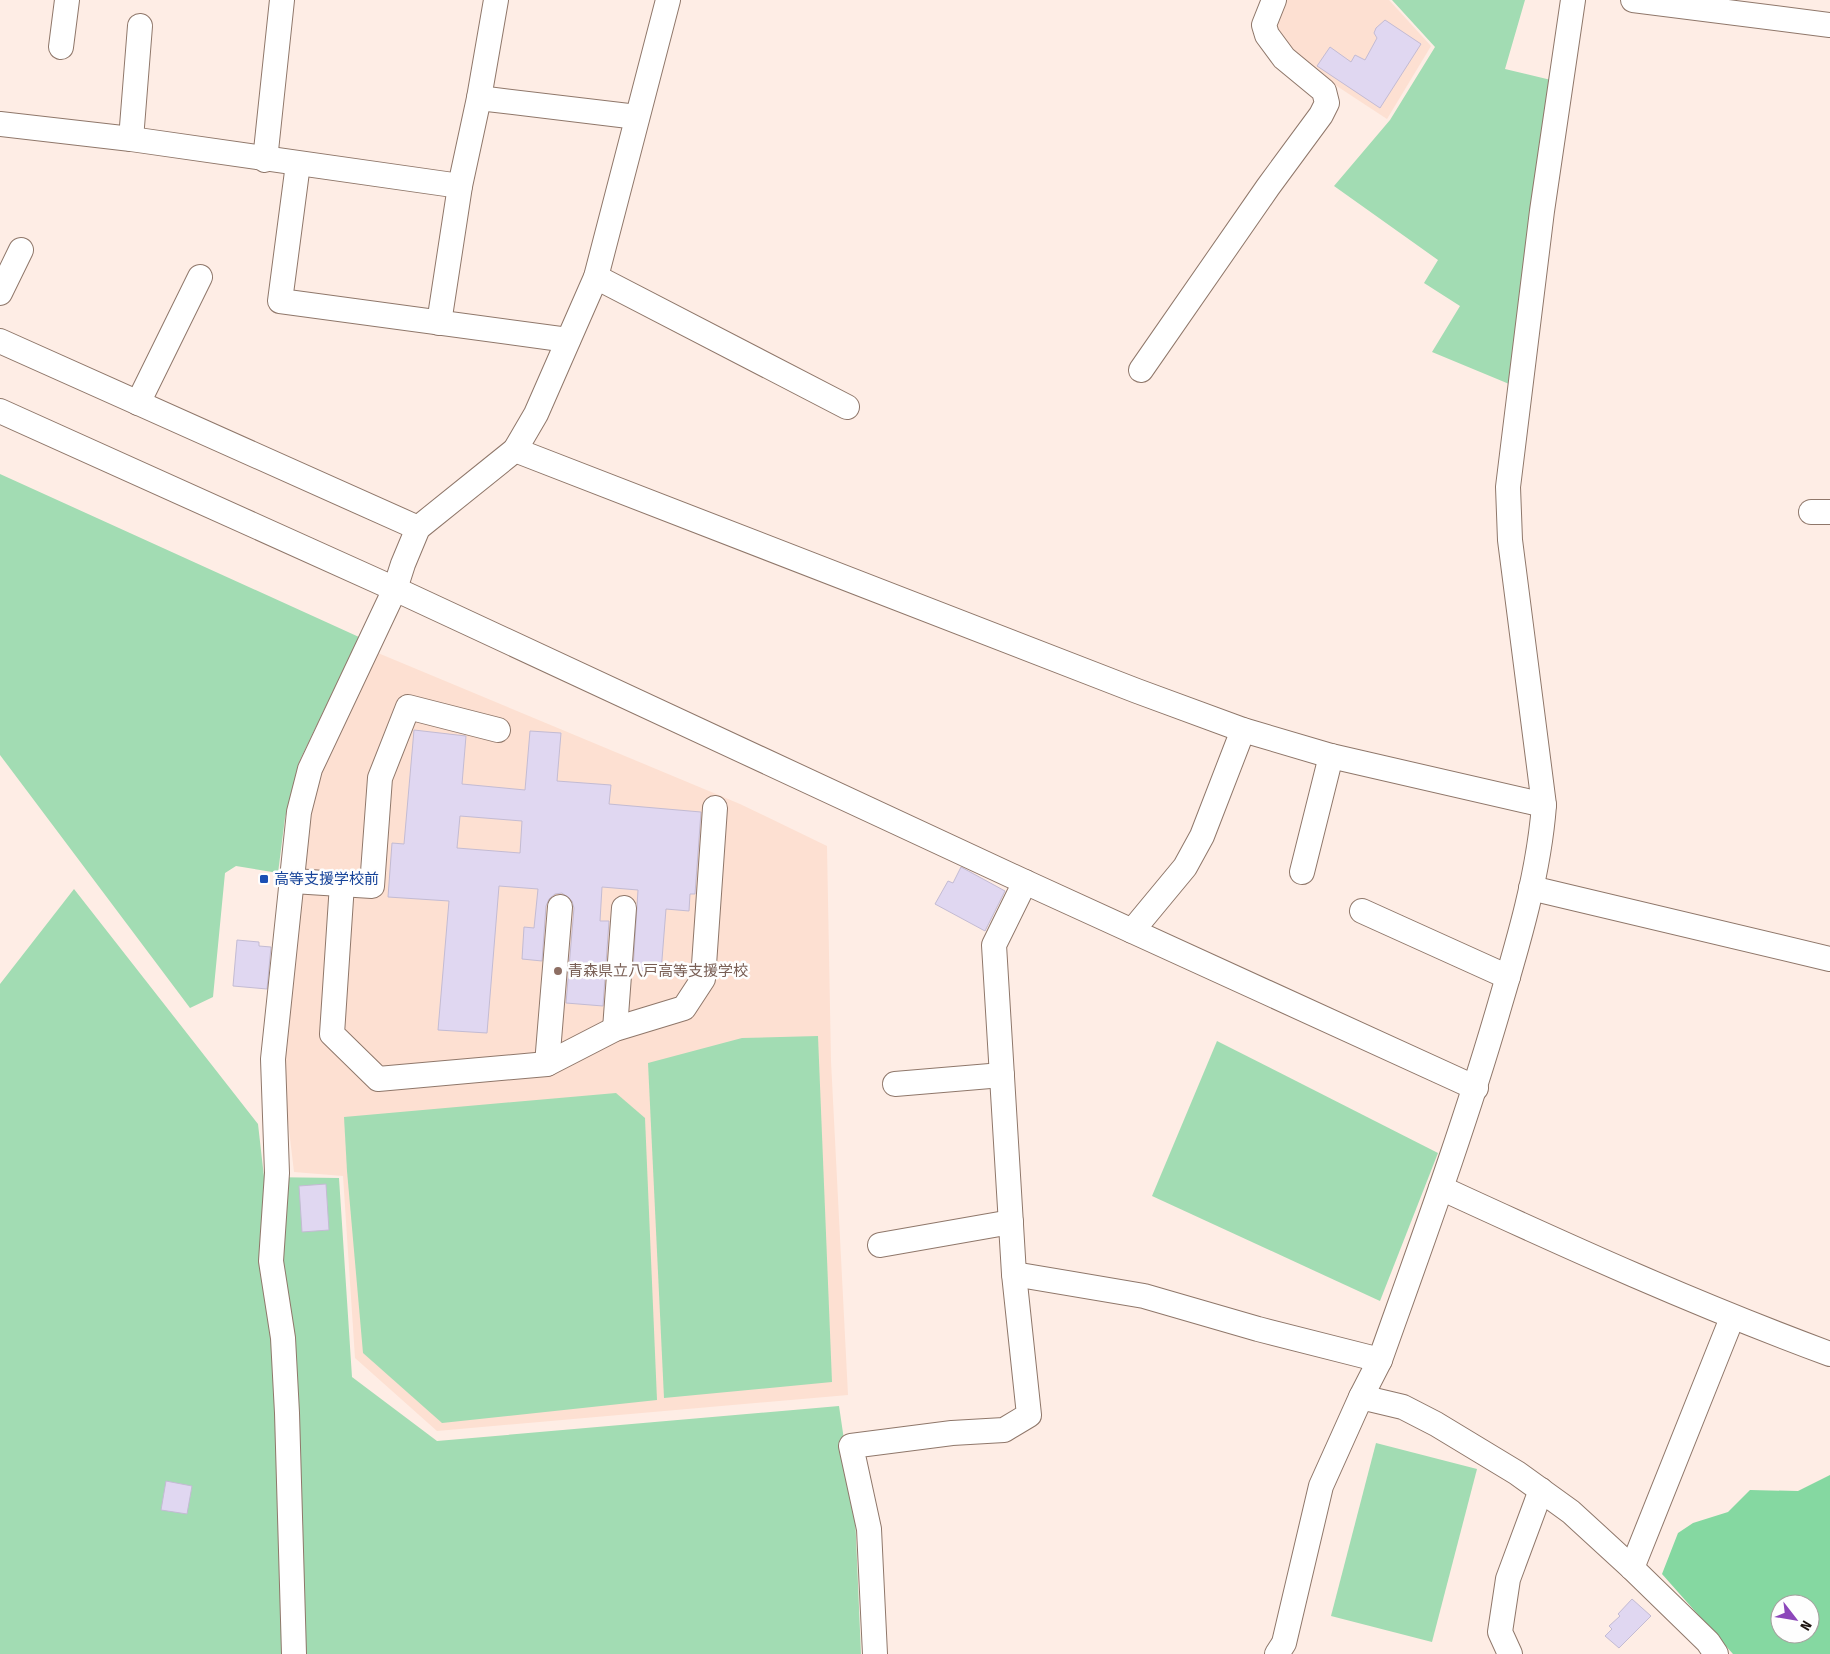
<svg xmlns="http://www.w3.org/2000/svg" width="1830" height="1654" font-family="'Fira Sans Condensed','Noto Sans JP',sans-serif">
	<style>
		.built { fill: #fde0d2 }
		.green { fill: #a2dcb3 }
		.forest { fill: #85d8a1; fill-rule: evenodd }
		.building { fill: #e0d7f1; stroke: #c3bbd3; fill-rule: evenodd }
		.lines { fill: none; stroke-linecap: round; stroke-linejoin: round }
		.minor-casing { stroke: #8f776a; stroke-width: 26 }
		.minor { stroke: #fff; stroke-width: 24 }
		.transit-dot { fill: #1a4fb4; stroke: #fefefe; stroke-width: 2 }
		.education-dot { fill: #8d6e63; stroke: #fefefe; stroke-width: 2 }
		.labels { text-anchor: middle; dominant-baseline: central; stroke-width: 5; stroke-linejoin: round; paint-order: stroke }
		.transit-label { font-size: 15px; fill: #164399; stroke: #fefefe; text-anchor: start }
		.education-label { font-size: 15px; fill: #785e54; stroke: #fefefe; text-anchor: start }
	</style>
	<rect width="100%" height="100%" fill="#feede5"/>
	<g class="built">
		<path d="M1284 0H1389L1431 46 1387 119 1288 54 1278 37 1274 21Z"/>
		<path d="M366 648 740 804 827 846 831 1061 848 1395 437 1431 355 1358 343 1176 294 1172 281 1062 299 812Z"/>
	</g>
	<g class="green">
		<path d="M1392 0H1525L1505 69 1551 80 1514 386 1432 352 1460 306 1424 283 1438 260 1334 186 1390 120 1435 47Z"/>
		<path d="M0 474 359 637 299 762 285 818 278 873 236 866 225 873 213 997 190 1008 0 755Z"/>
		<path d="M74 889 258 1124 264 1177 339 1178 352 1377 437 1441 839 1406 855 1514 861 1654H0V984Z"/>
		<path d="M818 1036 832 1382 664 1398 648 1063 742 1038Z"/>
		<path d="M1217 1041 1438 1153 1380 1301 1152 1196Z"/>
		<path d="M616 1093 645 1118 657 1400 442 1423 363 1353 347 1171 344 1117Z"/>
		<path d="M1376 1443 1477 1469 1432 1642 1331 1616Z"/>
	</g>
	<path class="forest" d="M1830 1475V1654H1733L1662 1574 1678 1533 1693 1523 1728 1512 1750 1490 1798 1491ZM1780 1604H1810V1634H1780Z"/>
	<g class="building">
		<path d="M1385 20 1421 44 1380 108 1317 66 1330 47 1351 62 1355 55 1365 60 1377 38 1374 33 1376 28Z"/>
		<path d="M414 730 466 736 462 784 525 790 530 731 561 733 557 781 611 785 609 804 701 812 695 894H690L689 911 666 909 661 972 633 970 638 890 602 887 600 921H609L603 1006 566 1003 574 908 572 901 562 893 555 894 549 899 546 906 542 961 522 959 524 927 534 928 538 889 499 886 487 1033 438 1030 449 901 388 897 392 843 404 844ZM460 816 522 821 520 853 457 848Z"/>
		<path d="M961 867 1005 891 985 931 935 904 948 881 953 883Z"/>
		<path d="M237 940 259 942V946L271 947 267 989 233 986Z"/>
		<path d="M326 1184 329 1230 302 1232 299 1186Z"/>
		<path d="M166 1481 192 1486 187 1514 161 1510Z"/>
		<path d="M1632 1599 1651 1616 1619 1648 1605 1636 1612 1629 1609 1626 1620 1616 1618 1614Z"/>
	</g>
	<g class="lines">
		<defs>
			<g id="minor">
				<path d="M1633 0 1830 25"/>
				<path d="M61 47 67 0"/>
				<path d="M479 98 637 117"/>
				<path d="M0 124 131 139 460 186"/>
				<path d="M131 139 140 26"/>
				<path d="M265 160 282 0"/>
				<path d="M298 164 280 301 568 340"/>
				<path d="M596 277 847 407"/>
				<path d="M0 293 21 250"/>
				<path d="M439 323 460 186 479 98 496 0"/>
				<path d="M0 341 418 528"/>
				<path d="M1141 370 1268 187 1321 115 1327 103 1324 91 1284 58 1267 35 1264 25 1274 0"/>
				<path d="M138 403 200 277"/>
				<path d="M0 411 395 589 1025 882 1476 1088"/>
				<path d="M515 450 1137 691 1243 730 1331 756 1544 805"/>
				<path d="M1811 512H1830"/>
				<path d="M1302 872 1331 756"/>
				<path d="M293 881 372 886 380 778 408 707 498 730"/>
				<path d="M342 884 332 1034 378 1079 547 1064 615 1029 684 1008 703 979 715 808"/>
				<path d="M1531 888 1830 959"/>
				<path d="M1362 911 1508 977"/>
				<path d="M1132 931 1185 867 1202 836 1243 730"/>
				<path d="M615 1029 624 908"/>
				<path d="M547 1064 560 907"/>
				<path d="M895 1084 1002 1075"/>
				<path d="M1441 1188C1569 1247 1697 1305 1830 1354"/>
				<path d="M880 1245 1011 1222"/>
				<path d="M1014 1274 1144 1296 1258 1329 1380 1360"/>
				<path d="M1361 1397 1380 1360C1422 1242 1465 1125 1500 1004 1519 940 1539 872 1544 805L1510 540 1508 487 1542 211 1573 0"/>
				<path d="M1632 1568 1732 1318"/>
				<path d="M294 1654 287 1413 283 1338 271 1261 277 1173 273 1059 299 812 310 769 395 589 403 564 418 528 515 450 536 414 596 277 668 0"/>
				<path d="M875 1654 869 1529 851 1446 952 1433 1004 1430 1029 1415 1014 1274 994 945 1025 882"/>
				<path d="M1277 1654 1284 1643 1321 1486 1361 1397 1403 1407 1436 1424 1517 1473 1571 1512 1632 1568 1708 1642 1716 1654"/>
				<path d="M1510 1654 1500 1632 1508 1579 1541 1490"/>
			</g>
		</defs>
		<use href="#minor" class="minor-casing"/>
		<use href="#minor" class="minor"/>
	</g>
	<rect class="transit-dot" x="259" y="874" width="10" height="10" rx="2.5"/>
	<circle class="education-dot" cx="558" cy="971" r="5"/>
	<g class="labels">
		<g class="transit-label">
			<text x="274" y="879">高等支援学校前</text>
		</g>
		<g class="education-label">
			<text x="568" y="971">青森県立八戸高等支援学校</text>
		</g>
	</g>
	<g transform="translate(1795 1619) rotate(121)"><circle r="24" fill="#fefefe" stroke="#a5a19f"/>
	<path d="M0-4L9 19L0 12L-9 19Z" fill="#8c47ba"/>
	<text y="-8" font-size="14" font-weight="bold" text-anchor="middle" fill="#1f1611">N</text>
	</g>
</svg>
